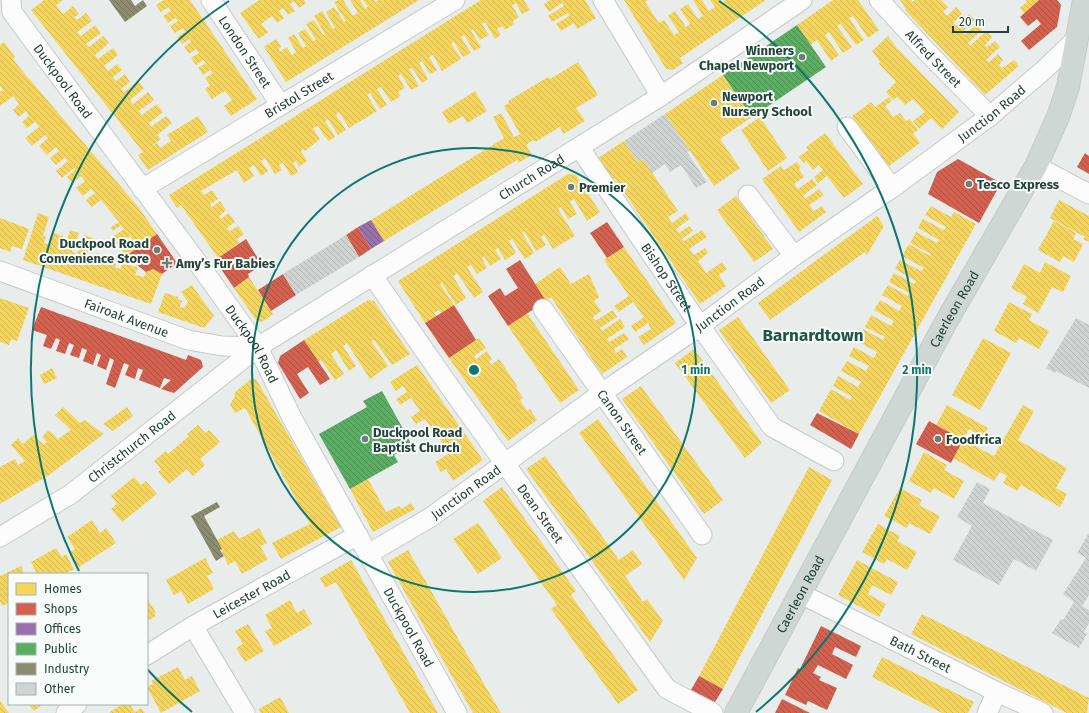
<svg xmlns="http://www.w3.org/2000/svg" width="1089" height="713" font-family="'Fira Sans',sans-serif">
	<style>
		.homes { fill: url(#homes-back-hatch) }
		.shops { fill: url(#shops-back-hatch) }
		.offices { fill: url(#offices-back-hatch) }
		.public { fill: url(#public-back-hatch) }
		.industry { fill: url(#industry-back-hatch) }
		.building { fill: url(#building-back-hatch) }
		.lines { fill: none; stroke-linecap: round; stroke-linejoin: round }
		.minor-casing { stroke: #c5cac8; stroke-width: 21 }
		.major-casing { stroke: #c3ccc9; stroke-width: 24 }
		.minor { stroke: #fcfcfc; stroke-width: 19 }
		.major { stroke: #cfd7d5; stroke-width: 22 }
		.ring { fill: none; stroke: #0f766e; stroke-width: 2 }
		.poi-dot { fill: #697e78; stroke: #f7fbf9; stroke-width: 1.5 }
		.labels { text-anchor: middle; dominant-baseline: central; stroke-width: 4; stroke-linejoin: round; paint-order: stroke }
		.poi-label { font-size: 13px; font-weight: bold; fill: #24423a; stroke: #f7fbf9; text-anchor: start }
		.street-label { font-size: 13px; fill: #24423a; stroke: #f7fbf9 }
		.district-label { font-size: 17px; font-weight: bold; fill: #1f5548; stroke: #f7fbf9 }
		.centre { fill: #0f766e; stroke: #f7fbf9; stroke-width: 2 }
		.ring-label { font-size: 12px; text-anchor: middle; font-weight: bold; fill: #0f766e; stroke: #f7fbf9; stroke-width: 4; stroke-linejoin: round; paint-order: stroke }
	</style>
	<defs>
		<pattern id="homes-back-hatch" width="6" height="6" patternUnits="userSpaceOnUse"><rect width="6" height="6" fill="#f6d55c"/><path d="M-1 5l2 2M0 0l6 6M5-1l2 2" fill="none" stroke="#d3b851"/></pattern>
		<pattern id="shops-back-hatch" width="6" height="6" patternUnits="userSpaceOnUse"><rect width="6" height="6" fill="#d6604d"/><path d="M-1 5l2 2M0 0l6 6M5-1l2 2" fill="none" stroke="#ad5141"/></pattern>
		<pattern id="offices-back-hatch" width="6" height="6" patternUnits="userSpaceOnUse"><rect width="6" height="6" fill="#9970ab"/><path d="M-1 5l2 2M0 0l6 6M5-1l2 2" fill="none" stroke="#7d5e8c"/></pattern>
		<pattern id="public-back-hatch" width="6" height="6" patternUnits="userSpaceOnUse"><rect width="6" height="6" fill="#5aae61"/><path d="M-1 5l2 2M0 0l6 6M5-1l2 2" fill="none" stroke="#4a8f51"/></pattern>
		<pattern id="industry-back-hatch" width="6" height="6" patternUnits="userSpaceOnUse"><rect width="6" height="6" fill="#8c8c6e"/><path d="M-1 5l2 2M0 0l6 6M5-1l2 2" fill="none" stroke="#72745b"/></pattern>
		<pattern id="building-back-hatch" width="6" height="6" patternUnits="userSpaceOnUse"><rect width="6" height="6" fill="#cfd4d2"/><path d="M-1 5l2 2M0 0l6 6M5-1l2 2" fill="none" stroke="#b2b7b5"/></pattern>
	</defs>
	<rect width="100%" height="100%" fill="#e8edeb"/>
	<g class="homes">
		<path d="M44 0H63L56 5 63 14 73 6 79 14 74 17 77 20 86 13 92 21 77 32 81 36 95 25 101 33 86 44 89 47 103 36 109 43 95 55 98 59 113 48 118 55 104 66 108 71 117 64 122 70 113 77 116 81 125 74 130 82 121 89 124 92 138 81 144 88 130 100 133 104 148 92 154 100 139 111 142 115 157 104 163 112 149 123 151 127 166 116 172 123 157 135 161 139 146 151 157 143 160 148 171 141 167 135 198 116 208 132 148 170 138 155 143 152 31 10Z"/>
		<path d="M164 0H190L257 99 231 116 224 106 232 100 225 91 212 99 205 89 210 85 205 78 213 73 210 70 203 75 198 68 206 63 203 60 196 65 191 58 199 53 196 49 189 54 184 47 191 42 190 39 182 44 177 37 185 32 183 28 175 33 170 26 178 21 175 18 168 23 163 16 171 11 169 7 161 12 156 5Z"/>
		<path d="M259 0H304L306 3 299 8 294 1 290 4 295 11 288 15 283 8 279 11 284 18 277 23 272 16 261 24 268 32 259 39 240 13Z"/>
		<path d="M338 0H343L353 16 358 13 350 0H360L365 9 368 7 363 0H374L375 2 379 0H419L286 82 264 47 276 39 281 47 279 49 280 52 287 47 292 55 296 52 288 38 294 34 303 48 306 46 298 33 305 29 313 41 316 40 306 24 314 20 323 35 325 34 314 16 322 11 333 29 335 28 326 12 334 7 344 22 346 21 334 2Z"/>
		<path d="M481 0H524L530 10 522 14 516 3 512 6 519 17 513 21 514 24 505 30 502 26 497 29 501 35 495 39 485 22 482 24 489 35 480 40 473 29 471 31 481 47 474 51 464 35 461 37 471 53 463 57 454 42 451 43 461 59 442 71 433 55 429 57 437 70 430 74 422 61 419 63 428 79 422 83 412 68 409 69 419 86 411 90 401 74 398 76 405 88 398 92 401 96 391 102 381 87 377 89 387 105 380 109 370 93 367 95 377 111 349 128 339 112 336 115 346 130 338 135 328 119 325 121 335 137 328 141 318 126 313 128 320 139 305 151 303 149 301 151 307 161 299 167 296 161 293 163 298 172 291 176 283 163 279 165 282 170 275 174 265 158 261 161 268 171 261 176 254 165 249 168 254 176 244 183 237 170 201 191 204 195 212 190 218 199 210 204 212 207 220 201 226 210 219 216 221 219 229 213 235 222 227 228 230 231 238 226 244 234 237 239 239 243 218 258 181 205 177 208 169 195Z"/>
		<path d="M550 0H585L596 18 577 29 574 23 561 31 556 24 569 16 568 13 552 22 548 16 564 6 562 3 549 12 544 4Z"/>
		<path d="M624 0H648L645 2 659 23 664 20 674 35 679 32 668 16 675 11 686 27 690 24 680 9 688 4 698 19 703 16 693 0H702L709 11 715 7 710 0H721L722 2 726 0H766L680 58 683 63 673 70 666 69Z"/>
		<path d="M833 0H858L879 30 868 38 853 16 849 18 864 40 856 45 841 24 837 26 852 47 843 53 829 32 825 35 839 55 831 61 817 40 810 45 797 25Z"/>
		<path d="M900 0H911L913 2 915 0H941L948 7 943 12 947 16 956 7 962 14 953 23 956 26 969 14 975 20 962 32 965 35 976 24 982 30 968 43 970 46 986 31 992 37 985 45 987 47 995 41 1000 47 986 60 989 62 998 54 1003 60 999 65 1002 68 1014 60 1019 66 985 95 905 10 906 9Z"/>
		<path d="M1025 0H1039L1024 13 1020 8 1027 2Z"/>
		<path d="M888 36 896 47 959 112 942 129 931 118 919 129 913 121 925 112 913 99 905 105 897 97 893 100 886 92 896 82 879 64 880 62 872 51Z"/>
		<path d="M4 42 15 57 13 59 20 68 139 208 157 234 126 256 121 248 132 239 130 236 116 246 111 238 124 229 121 225 113 231 110 228 119 222 101 200 92 207 86 200 95 193 91 189 83 196 76 188 85 181 81 176 72 183 67 177 75 170 74 168 62 178 56 171 68 161 65 158 56 165 50 158 59 151 56 147 47 155 39 146 48 138 45 135 32 146 25 138 39 127 35 122 27 128 22 122 29 116 26 111 19 117 13 110 19 104 13 96 0 106V92L3 90 0 86V45Z"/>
		<path d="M578 62 598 95 576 108 585 121 563 134 560 127 535 142 533 140 526 145 532 155 518 163 517 160 384 241 371 220 504 138 493 117 501 113 514 137 520 134 504 106 509 103 508 101 548 77 550 79Z"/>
		<path d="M723 75 752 117 720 139 740 168 714 186 665 114Z"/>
		<path d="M475 91 487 111 467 123 463 116 449 124 442 112Z"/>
		<path d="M889 97 892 101 885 106 893 117 900 113 906 121 910 119 918 130 913 133 920 143 889 166 852 116 871 102 875 107Z"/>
		<path d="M760 117 787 158 768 171 741 130Z"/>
		<path d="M825 133 863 184 844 198 827 176 818 183 814 177 823 170 819 165 813 170 806 161 804 163 799 157 808 150 806 147Z"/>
		<path d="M624 141 638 162 643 159 678 211 668 217 672 223 686 213 689 219 676 229 679 233 689 226 693 231 682 239 684 241 702 230 707 237 689 249 694 255 705 248 708 253 698 261 706 273 722 262 727 269 719 275 726 286 700 304 615 179 612 180 598 158Z"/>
		<path d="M797 162 801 167 799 169 804 177 794 184 798 189 812 179 817 185 803 196 805 199 819 189 824 195 809 205 814 211 822 206 826 212 799 232 762 179 781 166 784 170Z"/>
		<path d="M568 174 576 175 600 212 587 221 574 199 570 202 577 214 568 219 561 207 558 209 575 236 553 249 544 235 541 237 546 245 536 251 524 231 522 233 534 253 525 259 512 239 509 241 516 253 505 260 498 248 495 250 501 259 490 266 484 256 482 258 487 268 477 274 471 265 467 267 483 292 474 298 457 273 454 276H453L466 298 456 305 442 283 440 284 454 305 441 313 439 310 434 313 436 316 425 323 398 281Z"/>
		<path d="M736 196 773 249 754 262 717 210Z"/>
		<path d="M1059 200 1089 216V242L1083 239 1085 237 1050 218Z"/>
		<path d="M931 206 951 217 954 212 976 224 859 434 819 411 831 389 850 400 852 397 833 386 838 376 858 387 861 382 841 371 847 361 866 371 869 366 849 356 854 347 874 358 877 352 857 341 863 329 883 340 885 337 865 327 871 315 891 326 894 321 874 310 880 300 899 311 902 306 882 295 888 285 908 296 909 293 889 282 894 273 914 284 916 281 895 269 900 260 921 271 924 268 902 256 909 244 930 256 931 254 910 243 916 232 937 243 939 240 918 228 923 219 944 230 946 227 925 215Z"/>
		<path d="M38 213 49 217 43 236 46 237 44 243 49 245 53 233 63 236 59 248 64 249 70 230 79 233 72 252 77 254 84 235 93 238 87 257 94 260 97 253 104 256 101 262 109 265 112 257 118 259 115 267 120 269 123 262 138 268 135 275 144 277 146 272 153 269 162 274 151 304 23 260Z"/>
		<path d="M877 216 884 226 867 255 865 252 770 320 758 303Z"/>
		<path d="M0 218 29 229 22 249 12 246 10 252 0 248Z"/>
		<path d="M1054 221 1076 233 1073 239 1083 244 1074 262 1063 256 1060 262 1038 250Z"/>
		<path d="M624 247 676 323 644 345 638 337 651 329 648 323 635 332 631 326 644 317 633 302 619 312 614 306 629 296 604 260Z"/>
		<path d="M1045 262 1071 276 1063 292 1052 287 1038 313 1023 304 1027 297 1011 288 1024 264 1040 273Z"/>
		<path d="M560 267 571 284 589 274 599 297 594 301 601 311 593 317 595 321 613 310 617 317 600 328 602 331 620 319 625 327 607 339 609 342 624 333 629 339 614 349 616 353 622 349 627 357 602 374 551 297 546 301 535 284Z"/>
		<path d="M249 277 273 314 262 322 256 320 234 288Z"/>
		<path d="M192 285 214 316 204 328 158 312 165 293 178 297V299L182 301 180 307 184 308 188 302 181 292Z"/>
		<path d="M0 298 29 308 17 341 11 339 9 345 0 342Z"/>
		<path d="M368 300 374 301 410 354 392 365 374 340 371 341 388 366 370 379 347 343 343 346 356 366 349 371 336 350 331 354 344 374 335 380 321 360 318 362 304 340Z"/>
		<path d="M1009 302 1032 314 1029 320 1049 331 1039 349 1019 338 1016 343 994 331Z"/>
		<path d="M527 313 579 390 560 403 508 326Z"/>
		<path d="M738 317 790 390 771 403 719 330Z"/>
		<path d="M479 338 486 348 474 356 476 359 487 351 492 359 489 362 491 365 499 359 518 387 516 388 523 398 520 400 527 411 530 409 537 420 508 441 449 358Z"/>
		<path d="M983 338 1011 353 980 410 952 395Z"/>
		<path d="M694 349 762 443 745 458 675 363Z"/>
		<path d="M417 365 483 460 453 481 446 469 441 472 435 462 450 453 425 419 416 424 411 417 420 411 411 398 400 405 396 399 407 392 403 386 396 391 390 382Z"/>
		<path d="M52 368 57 378 44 384 40 375Z"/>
		<path d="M251 379H256L341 527 281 559 272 543 310 524 245 408 235 413 230 404 235 396 234 393Z"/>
		<path d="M641 386 723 500 704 514 622 399Z"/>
		<path d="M947 405 988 428 983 437 969 429 963 440 936 425Z"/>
		<path d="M1023 405 1034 411 1018 440 1067 468 1056 488 1067 494 1060 507 1021 485 1017 491 1003 483 1007 476 1000 472 994 481 953 458 963 440 994 456Z"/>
		<path d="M63 407 80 423 84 420 104 434 49 475 0 504V467L15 459 18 465 25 461 11 445 18 438 23 444 33 435 44 445 47 442 42 437 49 430 58 439 71 430 55 415Z"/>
		<path d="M127 407 133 416 113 431 103 424Z"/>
		<path d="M598 419 697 558 684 580 579 433Z"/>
		<path d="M198 425 205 433 209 430 220 442 200 459 205 465 193 476 187 469 169 484 158 472 161 469 154 461 166 451 168 454 189 436 187 434Z"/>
		<path d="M924 452 947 465 944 470 964 481 954 499 934 488 931 493 909 481Z"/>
		<path d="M545 456 619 560 633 550 642 564 625 576 643 602 647 599 663 621 650 642 526 469Z"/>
		<path d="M809 467 832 480 723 689 699 676Z"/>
		<path d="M134 477 141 485 146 481 157 494 122 522 111 509 117 504 111 496Z"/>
		<path d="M368 479 386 512 399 506 401 509 411 503 415 509 373 532 350 489Z"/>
		<path d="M502 487 576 591 571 595 638 690 618 704 551 609 557 605 483 501Z"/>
		<path d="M900 488 922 500 919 505 940 516 930 534 909 523 907 528 884 516Z"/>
		<path d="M92 520 100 533 106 528 116 543 79 567 69 553 75 549 67 537Z"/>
		<path d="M478 523 502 558 478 574 453 539Z"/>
		<path d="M878 524 900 536 897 541 917 552 907 570 887 559 884 564 862 552Z"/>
		<path d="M259 528 267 543 260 546 268 559 242 574 235 561 228 565 217 540 234 531 239 539Z"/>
		<path d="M56 548 62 557 66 554 74 569 65 574H32L36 572 31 562Z"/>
		<path d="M408 550 465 651 501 713H473L437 650 388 562Z"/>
		<path d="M205 558 213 573 207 576 214 589 188 604 181 591 174 595 166 580Z"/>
		<path d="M351 560 418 678 438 713H410L336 582 325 588 320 578Z"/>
		<path d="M857 560 898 582 891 595 872 585 868 594 886 604 879 617 838 595Z"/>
		<path d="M21 566 24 574H9V603L2 606 0 601V576Z"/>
		<path d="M147 598 156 613 154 614 156 616 147 621Z"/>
		<path d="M290 600 297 613 304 609 312 624 274 646 265 631 272 628 265 615Z"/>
		<path d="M922 614 1089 698 1087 713H1067L911 634Z"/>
		<path d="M248 624 264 651 245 662 236 648 243 644 235 631Z"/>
		<path d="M882 657 974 702 968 713H942L872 677Z"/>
		<path d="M178 667 185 680 192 676 200 691 161 713 147 687 153 684 151 681Z"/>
		<path d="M280 697 289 713H261L259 709Z"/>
		<path d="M0 701 9 713H0Z"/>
		<path d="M28 704H43L34 711Z"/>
		<path d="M122 704H129L135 712 141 708 145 713H109Z"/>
	</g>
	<g class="shops">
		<path d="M1039 0H1057L1061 5 1057 27 1029 50 1021 41 1041 24 1037 19 1028 26 1020 17Z"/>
		<path d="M1085 153 1089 156V174L1077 167Z"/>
		<path d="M958 159 1001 183 979 223 928 194 937 172Z"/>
		<path d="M607 222 624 247 607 258 590 233Z"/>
		<path d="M358 227 371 249 359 257 346 235Z"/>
		<path d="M157 234 177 263 162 274 153 269 146 272 126 256Z"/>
		<path d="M246 239 262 265 248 274 249 277 234 288 215 260Z"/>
		<path d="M520 260 546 301 508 326 488 296 500 288 505 296 518 288 506 269Z"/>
		<path d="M283 274 296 295 271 311 258 290Z"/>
		<path d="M454 305 476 340 449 358 425 323Z"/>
		<path d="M41 307 186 360 188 355 201 360 203 367 174 393 161 389 171 380 164 378 160 388 139 380 143 370 138 368 135 379 125 375 129 365 124 363 115 388 106 384 114 360 110 358 106 370 97 366 101 355 97 353 93 365 83 361 87 350 82 348 79 358 70 355 74 345 69 343 65 354 56 351 60 340 56 338 51 349 43 346 47 335 32 330Z"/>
		<path d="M304 340 330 379 320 385 308 367 297 374 309 393 300 399 278 363 280 356Z"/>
		<path d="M817 413 859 434 851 449 810 425Z"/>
		<path d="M929 421 963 440 951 463 916 444Z"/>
		<path d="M821 626 861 646 856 657 835 647 832 654 853 665 846 679 818 665 813 673 821 677 819 680 837 688 827 710 808 701 806 705 785 695 798 668 800 669Z"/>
		<path d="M699 676 723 689 715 702 691 690Z"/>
		<path d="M782 699 810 713H775Z"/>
	</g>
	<path class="offices" d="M371 220 384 241 371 249 358 227Z"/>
	<g class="public">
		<path d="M797 25 826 67 752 117 723 75Z"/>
		<path d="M382 391 412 445 394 455 398 462 350 489 319 434 367 407 363 401Z"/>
	</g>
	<g class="industry">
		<path d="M109 0H131L135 6 143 0 147 6 125 22Z"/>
		<path d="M217 502 220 507 204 516 222 549 220 550 224 556 216 561 191 516Z"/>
	</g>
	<g class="building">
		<path d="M665 114 690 151 687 152 707 182 696 188 681 165 670 172 665 164 652 173 643 159 638 162 624 141Z"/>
		<path d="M346 235 359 257 296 295 283 274Z"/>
		<path d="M1076 318 1089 325V388L1056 371 1055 373 1046 368Z"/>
		<path d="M977 482 990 489 983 503 1053 540 1036 571 1014 559 999 585 953 560 972 526 957 517Z"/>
		<path d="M1089 533V595L1082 606 1089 610V623L1084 632 1087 634 1079 648 1052 633 1061 619 1063 620 1074 602 1063 594 1086 558 1077 553Z"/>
	</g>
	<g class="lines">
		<defs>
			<g id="minor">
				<path id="s1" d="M11 0 12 12 203 270 258 347 292 418 457 713"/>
				<path id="s2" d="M211 0 280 104"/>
				<path d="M603 0 661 96"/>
				<path id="s3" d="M879 0 927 52 990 116"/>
				<path d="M847 127 892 188"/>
				<path id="s4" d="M579 147 700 326 772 427 834 461"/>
				<path d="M1036 166 1089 194"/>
				<path id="s5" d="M142 189 455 0"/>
				<path d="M748 195 794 256"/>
				<path id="s6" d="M0 271 188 340 222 346 258 347"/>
				<path id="s7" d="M372 275 447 383 667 689 713 713"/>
				<path id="s8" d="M543 309 702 535"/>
				<path id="s9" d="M0 537 71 494 258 347 661 96 802 0"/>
				<path id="s10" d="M368 554 431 517 602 393 700 326 794 256 892 188 990 116 1045 69 1078 37"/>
				<path id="s11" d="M799 593 997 692 1043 713"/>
				<path d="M193 626 245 713"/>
				<path id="s12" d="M147 655 193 626 358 535"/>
				<path d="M66 713 77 704"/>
				<path d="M987 713 997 692"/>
			</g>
			<g id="major">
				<path id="s13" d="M736 713 946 322 1036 166 1058 117 1068 87 1084 0"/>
			</g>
		</defs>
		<use href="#minor" class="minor-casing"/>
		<use href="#major" class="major-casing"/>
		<use href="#minor" class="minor"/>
		<use href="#major" class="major"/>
	</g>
	<g class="ring">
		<circle cx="474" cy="370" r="222"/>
		<path d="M192 712A443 443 0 0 1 147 669M79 571A443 443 0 0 1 229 1M719 1A443 443 0 0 1 756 712"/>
	</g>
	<g class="poi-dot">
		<circle cx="802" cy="57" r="4"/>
		<circle cx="714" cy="103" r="4"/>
		<circle cx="969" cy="184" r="4"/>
		<circle cx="571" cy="187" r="4"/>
		<circle cx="157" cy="250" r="4"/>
		<path d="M165 257h4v4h4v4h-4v4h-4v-4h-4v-4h4z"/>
		<circle cx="365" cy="439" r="4"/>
		<circle cx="938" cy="439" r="4"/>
	</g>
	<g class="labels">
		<g class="poi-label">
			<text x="794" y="50" text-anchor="end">Winners<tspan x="794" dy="15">Chapel Newport</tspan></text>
			<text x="722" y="96">Newport<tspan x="722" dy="15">Nursery School</tspan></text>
			<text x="977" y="184">Tesco Express</text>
			<text x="579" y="187">Premier</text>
			<text x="149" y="243" text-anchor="end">Duckpool Road<tspan x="149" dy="15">Convenience Store</tspan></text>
			<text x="176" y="263">Amy’s Fur Babies</text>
			<text x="373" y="432">Duckpool Road<tspan x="373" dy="15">Baptist Church</tspan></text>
			<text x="946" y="439">Foodfrica</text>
		</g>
		<g class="street-label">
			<text stroke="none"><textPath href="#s2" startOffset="62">London Street</textPath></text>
			<text stroke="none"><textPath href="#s3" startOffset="80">Alfred Street</textPath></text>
			<text stroke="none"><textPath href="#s1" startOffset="98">Duckpool Road</textPath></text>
			<text stroke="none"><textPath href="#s5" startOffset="183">Bristol Street</textPath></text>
			<text stroke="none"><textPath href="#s10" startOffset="764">Junction Road</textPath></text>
			<text stroke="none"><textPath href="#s9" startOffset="643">Church Road</textPath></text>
			<text stroke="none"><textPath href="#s4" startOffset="157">Bishop Street</textPath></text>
			<text stroke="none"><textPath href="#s10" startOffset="440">Junction Road</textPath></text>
			<text stroke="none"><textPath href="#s13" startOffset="459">Caerleon Road</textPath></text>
			<text stroke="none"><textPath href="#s6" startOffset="135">Fairoak Avenue</textPath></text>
			<text stroke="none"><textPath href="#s1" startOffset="422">Duckpool Road</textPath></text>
			<text stroke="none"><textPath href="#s8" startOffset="138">Canon Street</textPath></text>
			<text stroke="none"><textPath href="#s9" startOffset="160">Christchurch Road</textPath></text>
			<text stroke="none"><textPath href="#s10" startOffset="116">Junction Road</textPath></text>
			<text stroke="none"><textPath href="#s7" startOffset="292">Dean Street</textPath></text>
			<text stroke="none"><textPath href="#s12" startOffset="121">Leicester Road</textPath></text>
			<text stroke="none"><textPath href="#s13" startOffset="135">Caerleon Road</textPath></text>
			<text stroke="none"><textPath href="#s1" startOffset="746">Duckpool Road</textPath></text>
			<text stroke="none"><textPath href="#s11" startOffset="136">Bath Street</textPath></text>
		</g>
		<g class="district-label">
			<text x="813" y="335">Barnardtown</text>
		</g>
	</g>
	<circle cx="474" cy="370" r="6" class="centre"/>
	<g class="ring-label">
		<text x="696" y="374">1 min</text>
		<text x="917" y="374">2 min</text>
	</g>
	<rect x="8" y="573" width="140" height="132" fill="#f7fbf9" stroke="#a3b1ad"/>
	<rect x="16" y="583" width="20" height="12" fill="#f6d55c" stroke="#a3b1ad"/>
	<text x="44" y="593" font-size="12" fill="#24423a">Homes</text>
	<rect x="16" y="603" width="20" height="12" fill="#d6604d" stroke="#a3b1ad"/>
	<text x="44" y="613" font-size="12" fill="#24423a">Shops</text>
	<rect x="16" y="623" width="20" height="12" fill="#9970ab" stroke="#a3b1ad"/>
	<text x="44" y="633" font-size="12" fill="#24423a">Offices</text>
	<rect x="16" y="643" width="20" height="12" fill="#5aae61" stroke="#a3b1ad"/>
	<text x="44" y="653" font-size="12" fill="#24423a">Public</text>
	<rect x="16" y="663" width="20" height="12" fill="#8c8c6e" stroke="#a3b1ad"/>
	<text x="44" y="673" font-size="12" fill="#24423a">Industry</text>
	<rect x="16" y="683" width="20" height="12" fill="#cfd4d2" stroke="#a3b1ad"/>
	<text x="44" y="693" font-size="12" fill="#24423a">Other</text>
	<path d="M953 26v6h55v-6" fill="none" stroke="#24423a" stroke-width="2"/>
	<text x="959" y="26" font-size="12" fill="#24423a" stroke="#f7fbf9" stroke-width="3" paint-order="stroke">20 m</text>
</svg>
